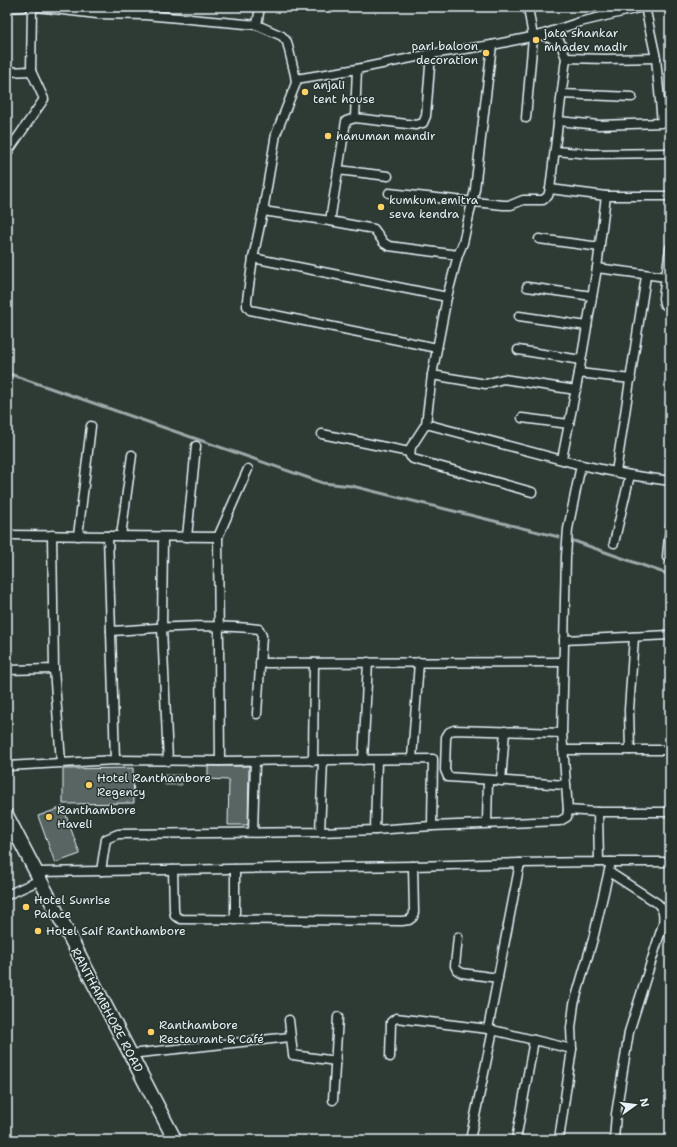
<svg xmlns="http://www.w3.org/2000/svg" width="677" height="1147" font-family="'Shantell Sans',sans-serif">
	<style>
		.water { fill: #6b7775; stroke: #9da8a9 }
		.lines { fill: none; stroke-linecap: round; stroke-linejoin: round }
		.stream { stroke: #9da8a9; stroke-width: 3 }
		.building { fill: #596563; stroke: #e8f1f8 }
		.minor-casing { stroke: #e8f1f8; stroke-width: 11 }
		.primary-casing { stroke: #e8f1f8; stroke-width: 16 }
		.minor { stroke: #26332d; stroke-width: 8 }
		.primary { stroke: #26332d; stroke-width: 13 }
		.poi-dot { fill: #ffd166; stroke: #26332d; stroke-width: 1.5 }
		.labels { text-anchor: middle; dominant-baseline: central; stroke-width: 3; stroke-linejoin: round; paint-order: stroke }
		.poi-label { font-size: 12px; fill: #e8f1f8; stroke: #26332d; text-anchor: start }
		.street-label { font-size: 12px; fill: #e8f1f8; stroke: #26332d }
	</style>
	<rect width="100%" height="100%" fill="#2e3b35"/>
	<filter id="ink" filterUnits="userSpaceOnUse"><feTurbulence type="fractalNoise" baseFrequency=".025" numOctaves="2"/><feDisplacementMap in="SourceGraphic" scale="8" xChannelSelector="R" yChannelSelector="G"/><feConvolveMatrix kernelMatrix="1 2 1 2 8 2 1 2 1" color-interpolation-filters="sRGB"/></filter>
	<g filter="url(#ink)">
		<path class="water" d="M164 775H182V785H165Z"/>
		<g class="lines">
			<g class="stream">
				<path d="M7 373 323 483 352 486 559 537"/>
				<path d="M574 541 670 575"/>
			</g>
		</g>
		<g class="building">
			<path d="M208 766H249L248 825H228L229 780 208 779Z"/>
			<path d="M133 768 134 803 63 804V769Z"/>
			<path d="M63 807 80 854 55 863 38 816Z"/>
		</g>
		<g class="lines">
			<defs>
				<g id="minor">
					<path d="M37 7 97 14 145 15 257 25 282 36 287 42 295 75 296 83 276 134 263 211 253 258 447 297 432 375 426 424 581 465 568 529 566 556 562 733 568 810 598 812 599 862 520 863"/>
					<path d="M7 8 23 7"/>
					<path d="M257 25 260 7"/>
					<path d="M541 35 580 22 643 7"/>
					<path d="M431 54 492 45 475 189 463 243 458 255"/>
					<path d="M566 58 606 59 656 58"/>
					<path d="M7 72 31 71 32 7"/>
					<path d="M296 79 357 69 431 54 426 116 423 123 416 125 355 118 346 121 330 221 374 229 384 243 389 246 458 255 447 297"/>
					<path d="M562 94 632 97"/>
					<path d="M355 118 357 69"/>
					<path d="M526 118 533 37 528 7"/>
					<path d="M558 121 599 125 662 123 656 58 645 7"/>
					<path d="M555 151 592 154 670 153"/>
					<path d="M7 153 44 99 31 71"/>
					<path d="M338 170 388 176"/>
					<path d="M550 189 606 196"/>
					<path d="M389 193 503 205H511L523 200H543L548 196 550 189 566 58 560 42 541 35 492 45"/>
					<path d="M263 211 330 221"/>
					<path d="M539 239 600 247"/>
					<path d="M670 248 663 298 664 304 670 307"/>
					<path d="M253 258 247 300V306L250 310 437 348"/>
					<path d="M597 268 606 196H670"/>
					<path d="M527 287 592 296"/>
					<path d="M519 316 587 326"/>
					<path d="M518 350 581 360"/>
					<path d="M579 373 631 379"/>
					<path d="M432 375 486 384 503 379 576 390"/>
					<path d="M522 418 569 424"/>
					<path d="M426 424 411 447 410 456 413 459 532 492"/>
					<path d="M322 434 409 452"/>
					<path d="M562 459 579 373 597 268 666 277"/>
					<path d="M581 465 630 475 670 481"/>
					<path d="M616 472 646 276"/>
					<path d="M7 535 218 537 220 761 115 760 7 766"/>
					<path d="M78 536 91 426"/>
					<path d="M108 536 115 760"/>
					<path d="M121 536 132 455"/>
					<path d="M163 537 162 628 168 761"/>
					<path d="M187 537 196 446"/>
					<path d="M218 537 248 469"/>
					<path d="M614 543 630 475"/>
					<path d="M667 557 670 527"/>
					<path d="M111 631C159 628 210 623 259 629L262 636 257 714"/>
					<path d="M564 640 670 635"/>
					<path d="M260 663 563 662"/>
					<path d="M54 669 61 762"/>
					<path d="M7 670 54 669 52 535"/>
					<path d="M562 733 454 730 449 732 446 737 445 770 448 777 566 785"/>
					<path d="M563 750H670"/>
					<path d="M630 750 629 710 634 637"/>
					<path d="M412 759 419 662"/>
					<path d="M363 760 368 662"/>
					<path d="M220 761 433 759 432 826 560 821 567 817 568 810"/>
					<path d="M313 761 314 663"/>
					<path d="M501 781 505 731"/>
					<path d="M598 812H670"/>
					<path d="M487 823 488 780"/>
					<path d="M375 830 432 826"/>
					<path d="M253 832 255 761"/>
					<path d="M320 832 323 760"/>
					<path d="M599 862H670"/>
					<path d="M235 869V920"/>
					<path d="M173 870 174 910 175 916 181 919 402 921 409 920 413 917 414 912 413 866"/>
					<path d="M101 871 106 839 118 834 320 832 375 830 377 760"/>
					<path d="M35 872 413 866 520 863 488 1029"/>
					<path d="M609 872 657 903C664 909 664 915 663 924L629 1032 616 1114 614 1140"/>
					<path d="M7 895 40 880"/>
					<path d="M458 937 455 966 457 970 462 973 498 978"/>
					<path d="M289 1020 293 1055 336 1061"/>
					<path d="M130 1054 290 1037"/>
					<path d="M390 1057 391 1022 396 1018 488 1029 572 1049"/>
					<path d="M333 1100 338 1017"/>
					<path d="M470 1140 493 1030"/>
					<path d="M516 1140 534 1040"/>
					<path d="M559 1140 572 1049 571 1028 574 1004 593 939 611 862"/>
				</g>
				<path id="primary" d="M7 816 175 1140"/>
			</defs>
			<use href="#minor" class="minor-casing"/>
			<use href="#primary" class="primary-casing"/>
			<use href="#minor" class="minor"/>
			<use href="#primary" class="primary"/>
		</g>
	</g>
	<g class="poi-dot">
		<circle cx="536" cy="40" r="4"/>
		<circle cx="486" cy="53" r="4"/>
		<circle cx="305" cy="92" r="4"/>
		<circle cx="328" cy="136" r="4"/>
		<circle cx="381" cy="207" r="4"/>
		<circle cx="89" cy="785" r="4"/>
		<circle cx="49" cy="817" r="4"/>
		<circle cx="26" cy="907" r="4"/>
		<circle cx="38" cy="931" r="4"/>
		<circle cx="151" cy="1032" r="4"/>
	</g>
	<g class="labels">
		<g class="poi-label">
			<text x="544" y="33">jata shankar<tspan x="544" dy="14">mhadev madir</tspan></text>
			<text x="478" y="46" text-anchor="end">pari baloon<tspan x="478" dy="14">decoration</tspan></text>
			<text x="313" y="85">anjali<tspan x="313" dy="14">tent house</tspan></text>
			<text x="336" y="136">hanuman mandir</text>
			<text x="389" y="200">kumkum emitra<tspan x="389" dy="14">seva kendra</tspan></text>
			<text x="97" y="778">Hotel Ranthambore<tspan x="97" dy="14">Regency</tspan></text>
			<text x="57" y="810">Ranthambore<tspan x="57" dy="14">Haveli</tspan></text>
			<text x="34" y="900">Hotel Sunrise<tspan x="34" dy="14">Palace</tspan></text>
			<text x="46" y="931">Hotel Saif Ranthambore</text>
			<text x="159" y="1025">Ranthambore<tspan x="159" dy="14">Restaurant &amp; Café</tspan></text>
		</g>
		<g class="street-label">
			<text transform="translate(107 1010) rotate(62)">RANTHAMBHORE ROAD</text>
		</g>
	</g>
	<rect width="677" height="1147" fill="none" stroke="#26332d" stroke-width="24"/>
	<rect x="12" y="12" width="653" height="1123" fill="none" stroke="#e8f1f8" stroke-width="1.5" filter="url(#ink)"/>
	<g transform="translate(635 1105) rotate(76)" stroke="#26332d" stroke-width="3" paint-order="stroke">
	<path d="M0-3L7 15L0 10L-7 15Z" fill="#e8f1f8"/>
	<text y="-6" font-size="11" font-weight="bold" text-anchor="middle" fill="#e8f1f8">N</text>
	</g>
</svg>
